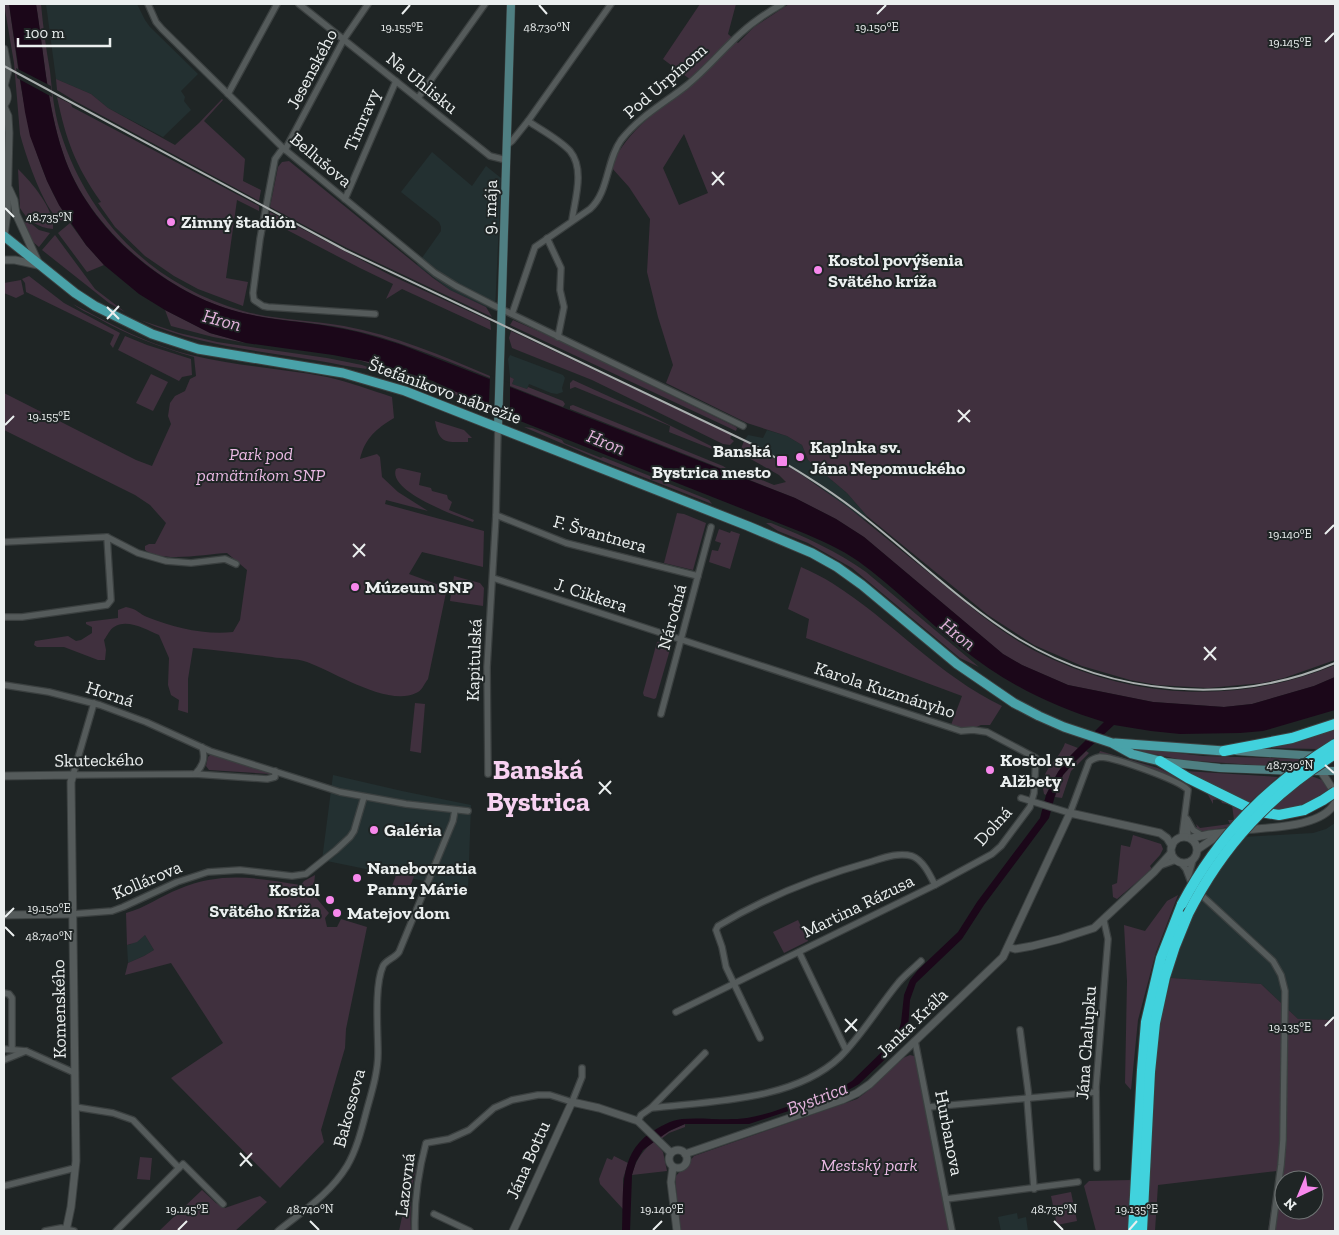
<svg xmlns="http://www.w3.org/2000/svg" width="1339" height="1235" font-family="'Zilla Slab',serif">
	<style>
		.built { fill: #233031 }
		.green { fill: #40303e; fill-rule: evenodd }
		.water { fill: #1b0719 }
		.pier { fill: #1f2525 }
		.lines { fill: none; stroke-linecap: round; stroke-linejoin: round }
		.minor-casing { stroke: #3b4040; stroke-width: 8 }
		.tertiary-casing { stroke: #3b4040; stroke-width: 9 }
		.secondary-casing { stroke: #3b4040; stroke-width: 9 }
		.primary-casing { stroke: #3b4040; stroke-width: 11 }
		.motorway-casing { stroke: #3b4040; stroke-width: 12 }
		.minor { stroke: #555b5b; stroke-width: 5.5 }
		.tertiary { stroke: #555b5b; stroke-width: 7 }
		.secondary { stroke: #4f7f82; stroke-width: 8 }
		.primary { stroke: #49a2a9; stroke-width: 9 }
		.motorway { stroke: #41d2dd; stroke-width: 10 }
		.rail { stroke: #a9aeae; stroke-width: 2 }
		.motorway-bridge-casing { stroke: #3b4040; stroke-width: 12; stroke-linecap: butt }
		.motorway-bridge { stroke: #41d2dd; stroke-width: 10 }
		.ticks { fill: none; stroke: #ebefef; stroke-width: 2 }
		.poi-dot { fill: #f788ec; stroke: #1f2525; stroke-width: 2 }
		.labels { text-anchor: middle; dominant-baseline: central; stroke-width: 4; stroke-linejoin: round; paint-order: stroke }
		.street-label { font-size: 18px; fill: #ebefef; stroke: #1f2525 }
		.poi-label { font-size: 18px; font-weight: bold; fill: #ebefef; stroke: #1f2525; text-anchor: start }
		.park-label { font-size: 18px; font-style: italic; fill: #e9b9e3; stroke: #1f2525 }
		.water-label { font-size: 19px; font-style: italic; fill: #e2b2db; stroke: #1f2525 }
		.town-label { font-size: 28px; font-weight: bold; fill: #f8d2f2; stroke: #1f2525 }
		.ticks-label { font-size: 12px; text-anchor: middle; fill: #ebefef; stroke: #1f2525; stroke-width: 4; stroke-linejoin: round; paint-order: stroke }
	</style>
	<rect width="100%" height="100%" fill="#1f2525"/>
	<g class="built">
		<path d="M46 4H137L145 20 150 27 198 74 181 91 185 97 184 101 191 110 163 137 108 108 91 94 56 79Z"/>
		<path d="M432 152 472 186 486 166 501 178 495 311 450 290 417 265 441 231V227L439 222 401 192Z"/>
		<path d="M510 355 563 375 565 378 562 388 563 392 557 394 551 393 529 384 527 389 512 384 514 379 510 377 508 359Z"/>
		<path d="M767 430 787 436 802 445 808 460 847 493 867 516 864 520 814 483 744 441 748 435 763 438Z"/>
		<path d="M333 775 402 791 471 805 468 890 322 860Z"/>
		<path d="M1335 823V1020L1298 1019 1261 984 1171 978 1183 936 1192 916 1215 875 1243 837 1313 833 1326 829Z"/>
		<path d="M145 935 154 950 144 956 128 963 127 945H129Z"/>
		<path d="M1017 1213 1018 1219 1026 1217 1028 1231H1001L998 1217Z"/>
	</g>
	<g class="green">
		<path d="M4 4H9C20 79 25 152 67 218L63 221C46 218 24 150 20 134L14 63Z"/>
		<path d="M36 4H41C43 26 46 49 50 71 52 91 54 111 60 131 88 220 152 285 243 311 276 320 310 320 344 326 394 335 443 356 490 376V378C442 359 394 338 343 328 306 321 268 321 231 310 161 289 86 224 63 153 47 105 44 53 36 4Z"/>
		<path d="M700 4H736L728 34 738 43 754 27 789 4H1335V660L1284 678 1262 683 1208 688 1157 685 1130 680 1082 666 1034 645 988 615 867 516 847 493 808 460 802 445 787 436 747 423 666 383 673 365 658 317 647 272 650 219 629 187 611 167C627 129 662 107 695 83L663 59ZM684 134 708 193 679 205 663 168Z"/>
		<path d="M56 79 91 94 108 108 175 145 199 123 222 99 223 100 204 121 245 159 243 181 261 190 259 201 75 101 57 90Z"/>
		<path d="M57 97 71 104 72 107 259 206V211L237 200 226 278 248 282 243 306 198 289 174 276 145 256 115 227 98 203 101 202C75 165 66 140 57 97Z"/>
		<path d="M289 161 433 278 450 290 486 307 492 317 347 248 270 207 278 167 282 162Z"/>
		<path d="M18 169C32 183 54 208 53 229 38 228 27 220 20 208Z"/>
		<path d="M270 212 390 275 490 321 491 330 402 289 386 299 393 284 360 268 268 220Z"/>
		<path d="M28 221 39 230 50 233 39 247 33 242 22 222Z"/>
		<path d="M70 223 86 245 104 265 87 272 58 233Z"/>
		<path d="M55 235 95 289 125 312 109 303 42 250Z"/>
		<path d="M29 276 64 303 120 333 113 348 110 344 114 335 26 292 25 283 22 279Z"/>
		<path d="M21 280 24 294 16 298 4 293V283Z"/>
		<path d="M73 304C112 325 151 346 195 356 238 366 283 369 327 377 349 382 371 390 392 397L394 418C376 429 365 438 360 459L377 454 380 457 382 477 398 492 428 511 386 500 385 504 484 531 483 567 422 552 409 574 447 588 428 679C424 684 422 691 416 693 387 707 333 671 307 662 296 658 283 659 272 657 245 654 220 650 193 648L188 679V713L178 710 179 700 171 695 168 685 169 658 159 635C147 630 127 618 114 627 110 629 107 636 104 640L106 650 105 660H98L64 647H37L34 645 35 641 68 636 76 641 81 640 92 633V627L86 624V622L118 618V610L126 607C138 609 139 614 147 617 174 628 205 635 233 632L240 620 247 570 227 553C207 554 160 563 145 550V546L149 544H155L166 523 150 505 135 495 4 430V393L136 460 152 466 171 424 168 416 170 403 175 396 185 391 190 379 196 376 194 357C160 347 127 335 96 317 88 313 79 309 73 304Z"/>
		<path d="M165 310 210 333 246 343 213 337 171 326Z"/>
		<path d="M140 320 179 333 217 342 327 358 362 365 376 370C352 368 330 362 307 359 247 349 197 345 140 320Z"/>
		<path d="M513 320 556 339 734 426 737 428 736 431 510 325Z"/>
		<path d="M511 331 732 435 730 438 734 441 730 445 723 444 592 380 512 348 509 338Z"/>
		<path d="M125 336 147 345 191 359 192 375 182 377 179 381 118 350Z"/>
		<path d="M352 358C400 368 443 386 487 405V407L397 372Z"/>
		<path d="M151 374 168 382 153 411 136 403Z"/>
		<path d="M510 377 514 379 512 384 527 389 528 387 563 401 565 404 563 407 510 386Z"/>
		<path d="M573 380 641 411 719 450 717 451 669 432 670 426 575 387 570 389V383Z"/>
		<path d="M573 405 723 466 726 468 725 470 570 409V406Z"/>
		<path d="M435 421 464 430 472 438H468V442C447 442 439 445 435 421Z"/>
		<path d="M524 427 532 428 562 440 564 443 601 458 603 457 709 500 712 504 605 462Z"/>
		<path d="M744 441 799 473 849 508 982 616C1005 633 1028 649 1054 660 1143 700 1244 703 1335 665V677L1314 686 1252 704 1224 707 1153 702 1068 685 1022 665 1003 654 864 537 836 519 795 498 732 473 735 469 774 485 786 482 779 475 740 453 737 459Z"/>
		<path d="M399 468 421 473 419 485 431 488 432 491 447 495 448 499 452 502 449 510 474 520 473 522C456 516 387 491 396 469Z"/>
		<path d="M677 513 684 514 706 523 693 570 664 563Z"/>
		<path d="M766 523H771C805 537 837 551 866 572L979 667 960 658 852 568 808 543 778 531Z"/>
		<path d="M719 529 730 533 731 531 740 534 730 569 709 562 712 550 718 551 721 543 715 541Z"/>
		<path d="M801 567C812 572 823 577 832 583 891 620 939 676 1002 706L990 725H981L969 730 951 725 962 696 806 638 809 619 788 609Z"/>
		<path d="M454 576 480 583 484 588 483 606 450 601Z"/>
		<path d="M660 641 670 644 671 646 656 698 654 699 644 696 643 693 657 642Z"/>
		<path d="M415 703 425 704 421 753 410 751Z"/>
		<path d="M1335 729V738L1317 749 1267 748 1291 743Z"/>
		<path d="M1065 743 1078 748C1065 761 1053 777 1046 795L1044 794C1038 769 1058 763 1065 743Z"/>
		<path d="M1135 748 1203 756 1302 759 1292 766 1254 765 1182 760 1135 750Z"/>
		<path d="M1086 751 1089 753 1071 771 1062 798 1055 797 1063 775Z"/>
		<path d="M1100 751 1158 768 1246 810 1231 827C1225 827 1204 832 1201 831 1198 831 1197 829 1194 827H1197L1196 824 1200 828 1230 824 1228 820H1234L1232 805 1222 803 1220 799 1213 800V804L1207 793 1173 777 1157 770 1099 753Z"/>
		<path d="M211 754 271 772 270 774 209 770 206 766 208 757Z"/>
		<path d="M1185 771 1278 777 1248 804Z"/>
		<path d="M1311 776 1325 781 1329 789C1309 803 1295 810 1270 810Z"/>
		<path d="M1133 835 1161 844 1163 849 1160 855 1150 866 1152 869 1117 899 1113 897 1112 885 1117 883 1121 845 1130 847Z"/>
		<path d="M401 869 412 873 414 876 407 895 404 896 392 891 391 889 398 870Z"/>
		<path d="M315 875 314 884 310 886 309 889 329 913 325 918 327 927H337L341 919 367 927 346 1029 345 1048 321 1130 324 1142 280 1188 171 1078 223 1043 171 963 125 975 128 963 144 956 154 950 145 935 137 942 127 945 126 913C145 908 161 896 179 889 222 871 257 878 301 885L304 881Z"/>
		<path d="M1178 895 1156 952 1138 1020 1131 1090 1125 1083 1127 981 1124 925 1145 931 1167 901Z"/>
		<path d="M798 920 808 941 784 953 773 932Z"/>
		<path d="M1171 978 1261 984 1298 1019 1335 1020V1231H1268L1277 1171 1158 1185 1155 1231H1147L1157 1049 1162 1015ZM1284 1180H1314V1210H1284Z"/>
		<path d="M910 1055 914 1056 916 1064 949 1231H680L675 1177 694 1156 857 1099 865 1093 903 1058Z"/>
		<path d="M685 1124V1127L669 1133 656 1143 663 1152 667 1171 632 1175C638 1148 661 1134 685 1124Z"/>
		<path d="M614 1156 628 1163 623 1179V1209L600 1184 599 1179 607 1158 612 1160Z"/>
		<path d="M140 1157 152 1158 150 1180 137 1179Z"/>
		<path d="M417 1164C411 1187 410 1208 411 1231H399L407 1194Z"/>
		<path d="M1131 1180 1128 1231H1096L1084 1186 1089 1181Z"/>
		<path d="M202 1190 216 1203 225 1208 260 1196 267 1202 235 1231H159Z"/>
		<path d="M1071 1192 1077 1221 1057 1225 1051 1196Z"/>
	</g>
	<path class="water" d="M9 4H36C44 53 47 105 63 153 86 225 160 289 232 310 268 321 307 321 344 329 364 333 383 339 402 345L795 498 836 519 864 537 1003 654 1022 665 1068 685 1153 702 1224 707 1252 704 1314 686 1335 677V710L1263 731 1240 733 1180 734 1151 731 1114 725 1074 762 1063 775 1057 788 1049 818 984 905 962 939 916 983 910 1000 908 1029 899 1046 859 1084 843 1093 749 1124H685L669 1131 643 1150 636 1162 632 1175 630 1231H622C624 1196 617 1156 650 1133 659 1127 671 1120 682 1119 703 1117 725 1121 747 1118 779 1113 810 1096 842 1087L852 1081 896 1038 901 1023 904 995 910 980 918 970 958 932 977 902 1040 818 1046 795 1058 772 1069 757 1104 722C1051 706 1003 682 960 647 925 619 894 587 858 561 841 549 820 540 801 532L510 417 433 381 380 364 333 355 246 343 210 333 165 310 139 294 104 265 86 245 59 205 47 181 30 136 25 112Z"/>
	<g class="pier">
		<path d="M16 68 51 86 52 97 17 78Z"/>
		<path d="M490 375 510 383V417L487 407 489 403Z"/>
	</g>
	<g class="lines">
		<defs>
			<g id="minor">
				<path d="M148 4 156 22 162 29 283 148 435 273 456 286 493 305 743 426"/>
				<path d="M299 4 490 156 506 160"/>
				<path d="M228 94 277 4"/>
				<path d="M418 98 485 4"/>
				<path d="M528 121C541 130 559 139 570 151 585 169 575 199 572 220"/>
				<path d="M507 145 512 141 528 121 611 4"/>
				<path d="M283 148 275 159 260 239 253 293 254 300 263 306 268 307 375 314"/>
				<path d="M285 150 344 39 368 4"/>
				<path d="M345 199 396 81"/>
				<path d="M547 238 561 268 560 290 564 307 558 337"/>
				<path d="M512 314 535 247 590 209C609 192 606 161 621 140 639 117 663 104 686 86 706 70 722 50 741 33 753 22 768 12 782 4"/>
				<path d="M496 515 566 543 698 576"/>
				<path d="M4 542 107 537 138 553 166 561 191 563 225 559 236 564"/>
				<path d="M493 578 961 731 973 730 987 732 1036 758 1034 793 1030 807 1001 846 992 854 935 885 676 1012"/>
				<path d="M4 617H22L107 605 111 600 107 537"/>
				<path d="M4 685 49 692 100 705 146 722 210 751 340 792 406 804 468 811"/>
				<path d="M94 703 73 775 195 774 267 779 275 777V771"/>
				<path d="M661 714 711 527"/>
				<path d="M195 774C203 766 206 758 202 747"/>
				<path d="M488 774 487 667 496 515 498 427"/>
				<path d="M1021 798 1070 813 1089 762C1092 759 1095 758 1100 757 1114 757 1179 780 1188 790L1182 837"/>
				<path d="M1187 819 1193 830 1203 836"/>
				<path d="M1187 822 1188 837"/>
				<path d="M1181 863 1186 869 1192 885"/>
				<path d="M1162 865 1176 860"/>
				<path d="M1189 874 1193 860"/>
				<path d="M1198 892 1273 961 1281 975 1285 991 1283 1140 1281 1165 1272 1231"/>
				<path d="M73 914 112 911 123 907 177 882 208 872 240 870 292 876 306 874 336 850 350 837 354 831 364 797"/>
				<path d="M799 952 846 1050"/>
				<path d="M4 993 9 994 12 998V1049"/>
				<path d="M1020 1030 1029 1098"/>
				<path d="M760 1038 726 967 722 947 716 930 718 926C766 897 816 877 870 862 883 858 898 852 912 856 923 860 930 875 935 885"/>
				<path d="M915 1041 952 1231"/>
				<path d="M4 1049 26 1051 75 1073"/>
				<path d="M4 1060 26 1051"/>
				<path d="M1027 1098 1034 1189"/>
				<path d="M75 1107 113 1113 133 1120 179 1168"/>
				<path d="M929 1107 1096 1092"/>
				<path d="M651 1108C711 1101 794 1101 840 1057 863 1034 879 1006 899 982 906 974 914 968 921 961"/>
				<path d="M638 1121 641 1115 651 1108 705 1053"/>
				<path d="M1097 1168 1096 1087 1108 939 1104 921"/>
				<path d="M4 1186 75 1168"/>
				<path d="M946 1199 1078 1182"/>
				<path d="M434 1214 470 1231"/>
				<path d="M45 1231 61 1228 74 1231"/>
				<path d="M116 1231 183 1164 223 1204"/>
				<path d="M278 1231C303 1211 330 1194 347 1166 357 1149 362 1128 367 1109 372 1091 378 1072 378 1053 378 1031 374 986 383 966 386 960 395 958 399 952L453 821 455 810"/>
				<path d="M415 1231C414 1201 418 1173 426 1143L449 1139 469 1130 494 1108 512 1100 538 1095H550L572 1102 582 1077V1068"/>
			</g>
			<g id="tertiary">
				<path d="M4 49 8 71 4 86"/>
				<path d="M4 86C8 92 9 99 4 105"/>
				<path d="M4 107 8 116 9 133 7 214 4 235"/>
				<path d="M9 189 14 200 16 214 38 262"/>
				<path d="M4 260H15L38 265"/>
				<path d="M1321 771 1335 793"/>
				<path d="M4 776 73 775 71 782 76 1161 71 1207 66 1231"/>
				<path d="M1243 830C1269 827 1321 828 1335 803"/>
				<circle cx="1184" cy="850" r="13"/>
				<path d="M1192 838 1210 834 1230 832"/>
				<path d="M1198 849 1220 834"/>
				<path d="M4 915 73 914"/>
				<path d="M1008 947 1015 949 1032 946 1060 939 1094 928 1154 872 1171 853"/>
				<circle cx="678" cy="1159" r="9"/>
				<path d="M685 1154 842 1100 857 1093 870 1084 1003 957 1070 813 1160 833 1167 838 1172 846"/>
				<path d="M673 1167 671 1182 677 1231"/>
				<path d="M513 1231 572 1102 599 1108 638 1121 671 1153"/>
			</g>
			<g id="secondary">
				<path d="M498 427 511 4"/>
				<path d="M1237 751 1318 756"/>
				<path d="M1165 762 1220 768 1298 771"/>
				<path d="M1309 771H1335"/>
			</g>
			<g id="primary">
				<path d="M4 236 75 293 95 306 152 334 198 349 343 373 405 391 748 526 812 553 837 567 862 585 957 664 1014 703 1039 716 1064 727 1112 743 1132 754 1160 761"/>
				<path d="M1115 743 1224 751"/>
			</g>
			<g id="motorway">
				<path d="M1224 751 1292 738 1335 724"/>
				<path d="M1160 761 1188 778 1255 811 1279 815 1304 810"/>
				<path d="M1133 1231 1142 1070 1146 1022 1161 958 1182 904"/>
				<path d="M1142 1231 1150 1072 1155 1023 1165 977 1175 946 1188 914"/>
			</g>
		</defs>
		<use href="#minor" class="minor-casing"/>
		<use href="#tertiary" class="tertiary-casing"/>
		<use href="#secondary" class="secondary-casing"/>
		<use href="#primary" class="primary-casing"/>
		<use href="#motorway" class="motorway-casing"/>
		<use href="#minor" class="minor"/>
		<use href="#tertiary" class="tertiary"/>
		<use href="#secondary" class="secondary"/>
		<use href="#primary" class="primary"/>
		<use href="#motorway" class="motorway"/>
		<path class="rail" d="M4 66 345 250 754 445C790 466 826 487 859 513 912 554 962 604 1019 639 1113 696 1234 706 1335 663"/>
		<defs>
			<g id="motorway-bridge">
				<path d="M1304 810 1323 800 1335 792"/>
				<path d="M1182 904C1219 834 1269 785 1335 744"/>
				<path d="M1188 914C1223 845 1270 795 1335 754"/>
			</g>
		</defs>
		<use href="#motorway-bridge" class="motorway-bridge-casing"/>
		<use href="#motorway-bridge" class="motorway-bridge"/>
	</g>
	<path class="ticks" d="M539 5 547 14M402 14 410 5M877 14 886 5M1325 42 1334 33M712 172 724 185M712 185 724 172M5 208 14 217M107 307 119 319M107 319 119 306M958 410 970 422M958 422 970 410M5 425 14 416M1325 534 1334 525M353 544 365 556M353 557 365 544M1204 647 1216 660M1204 660 1216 647M1325 765 1334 773M599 782 611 794M599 794 611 781M5 917 14 908M5 927 14 936M845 1019 857 1031M1325 1026 1334 1017M845 1032 857 1019M240 1153 252 1166M240 1166 252 1153M310 1221 319 1230M1054 1221 1063 1230M178 1230 187 1221M653 1230 662 1221M1129 1230 1137 1221"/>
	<g class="poi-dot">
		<circle cx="171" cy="222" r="5"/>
		<circle cx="818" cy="270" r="5"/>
		<circle cx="800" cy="457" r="5"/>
		<rect x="776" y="455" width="12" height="12" rx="2.5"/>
		<circle cx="355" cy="587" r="5"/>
		<circle cx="990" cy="770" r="5"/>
		<circle cx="374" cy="830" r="5"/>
		<circle cx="357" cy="878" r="5"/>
		<circle cx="330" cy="900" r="5"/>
		<circle cx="337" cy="913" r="5"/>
	</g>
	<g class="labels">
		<g class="street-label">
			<text transform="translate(312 69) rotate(-62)">Jesenského</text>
			<text transform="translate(665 81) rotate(-41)">Pod Urpínom</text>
			<text transform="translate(422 83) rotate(39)">Na Uhlisku</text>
			<text transform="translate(362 120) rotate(-67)">Timravy</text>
			<text transform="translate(321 160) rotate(40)">Bellušova</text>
			<text transform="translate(490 207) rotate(-88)">9. mája</text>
			<text transform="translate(445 391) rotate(20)">Štefánikovo nábrežie</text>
			<text transform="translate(600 534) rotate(16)">F. Švantnera</text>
			<text transform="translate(591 595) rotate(18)">J. Cikkera</text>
			<text transform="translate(672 617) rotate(-75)">Národná</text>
			<text transform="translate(474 660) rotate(-88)">Kapitulská</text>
			<text transform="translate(885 690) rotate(18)">Karola Kuzmányho</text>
			<text transform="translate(110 694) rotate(18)">Horná</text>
			<text transform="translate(99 760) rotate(-1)">Skuteckého</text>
			<text transform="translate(993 826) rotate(-48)">Dolná</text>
			<text transform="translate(147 880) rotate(-23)">Kollárova</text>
			<text transform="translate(858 906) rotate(-26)">Martina Rázusa</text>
			<text transform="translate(59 1009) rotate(-91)">Komenského</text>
			<text transform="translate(912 1023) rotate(-44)">Janka Kráľa</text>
			<text transform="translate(1086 1043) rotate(-86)">Jána Chalupku</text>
			<text transform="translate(349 1108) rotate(-75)">Bakossova</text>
			<text transform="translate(949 1133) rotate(79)">Hurbanova</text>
			<text transform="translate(528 1160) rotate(-66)">Jána Bottu</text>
			<text transform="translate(405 1185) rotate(-83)">Lazovná</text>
		</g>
		<g class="poi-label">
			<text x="181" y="222">Zimný štadión</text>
			<text x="828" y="260">Kostol povýšenia<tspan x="828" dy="21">Svätého kríža</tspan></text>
			<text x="810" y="447">Kaplnka sv.<tspan x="810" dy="21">Jána Nepomuckého</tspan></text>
			<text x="771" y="451" text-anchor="end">Banská<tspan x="771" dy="21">Bystrica mesto</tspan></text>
			<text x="365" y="587">Múzeum SNP</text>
			<text x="1000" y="760">Kostol sv.<tspan x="1000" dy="21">Alžbety</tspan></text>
			<text x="384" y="830">Galéria</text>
			<text x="367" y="868">Nanebovzatia<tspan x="367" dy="21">Panny Márie</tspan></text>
			<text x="320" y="890" text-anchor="end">Kostol<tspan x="320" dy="21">Svätého Kríža</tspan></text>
			<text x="347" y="913">Matejov dom</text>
		</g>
		<g class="park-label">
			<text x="261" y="454">Park pod<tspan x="261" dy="21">pamätníkom SNP</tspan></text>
			<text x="869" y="1165">Mestský park</text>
		</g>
		<g class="water-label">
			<text transform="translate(222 320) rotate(15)">Hron</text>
			<text transform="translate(606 442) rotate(22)">Hron</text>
			<text transform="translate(958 634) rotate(38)">Hron</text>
			<text transform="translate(817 1098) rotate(-21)">Bystrica</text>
		</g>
		<g class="town-label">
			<text x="538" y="769">Banská<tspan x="538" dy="32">Bystrica</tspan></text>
		</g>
	</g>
	<g class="ticks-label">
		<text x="547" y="31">48.730°N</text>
		<text x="402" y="31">19.155°E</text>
		<text x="877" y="31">19.150°E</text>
		<text x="1290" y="46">19.145°E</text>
		<text x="49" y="221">48.735°N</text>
		<text x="49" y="420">19.155°E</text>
		<text x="1290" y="538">19.140°E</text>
		<text x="1290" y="769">48.730°N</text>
		<text x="49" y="912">19.150°E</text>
		<text x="49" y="940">48.740°N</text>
		<text x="1290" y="1031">19.135°E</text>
		<text x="187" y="1213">19.145°E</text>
		<text x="662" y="1213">19.140°E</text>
		<text x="1137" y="1213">19.135°E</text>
		<text x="310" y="1213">48.740°N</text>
		<text x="1054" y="1213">48.735°N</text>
	</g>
	<rect width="1339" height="1235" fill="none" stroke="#ebefef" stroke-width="10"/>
	<g transform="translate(1299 1195) rotate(224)"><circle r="24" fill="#1f2525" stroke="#717676"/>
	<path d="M0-4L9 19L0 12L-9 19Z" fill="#f788ec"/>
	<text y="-8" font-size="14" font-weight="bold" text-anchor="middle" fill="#ebefef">N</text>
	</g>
	<path d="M18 38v8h92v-8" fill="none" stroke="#ebefef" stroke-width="2.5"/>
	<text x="25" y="38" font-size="15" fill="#ebefef" stroke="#1f2525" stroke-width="4" paint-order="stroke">100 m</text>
</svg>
